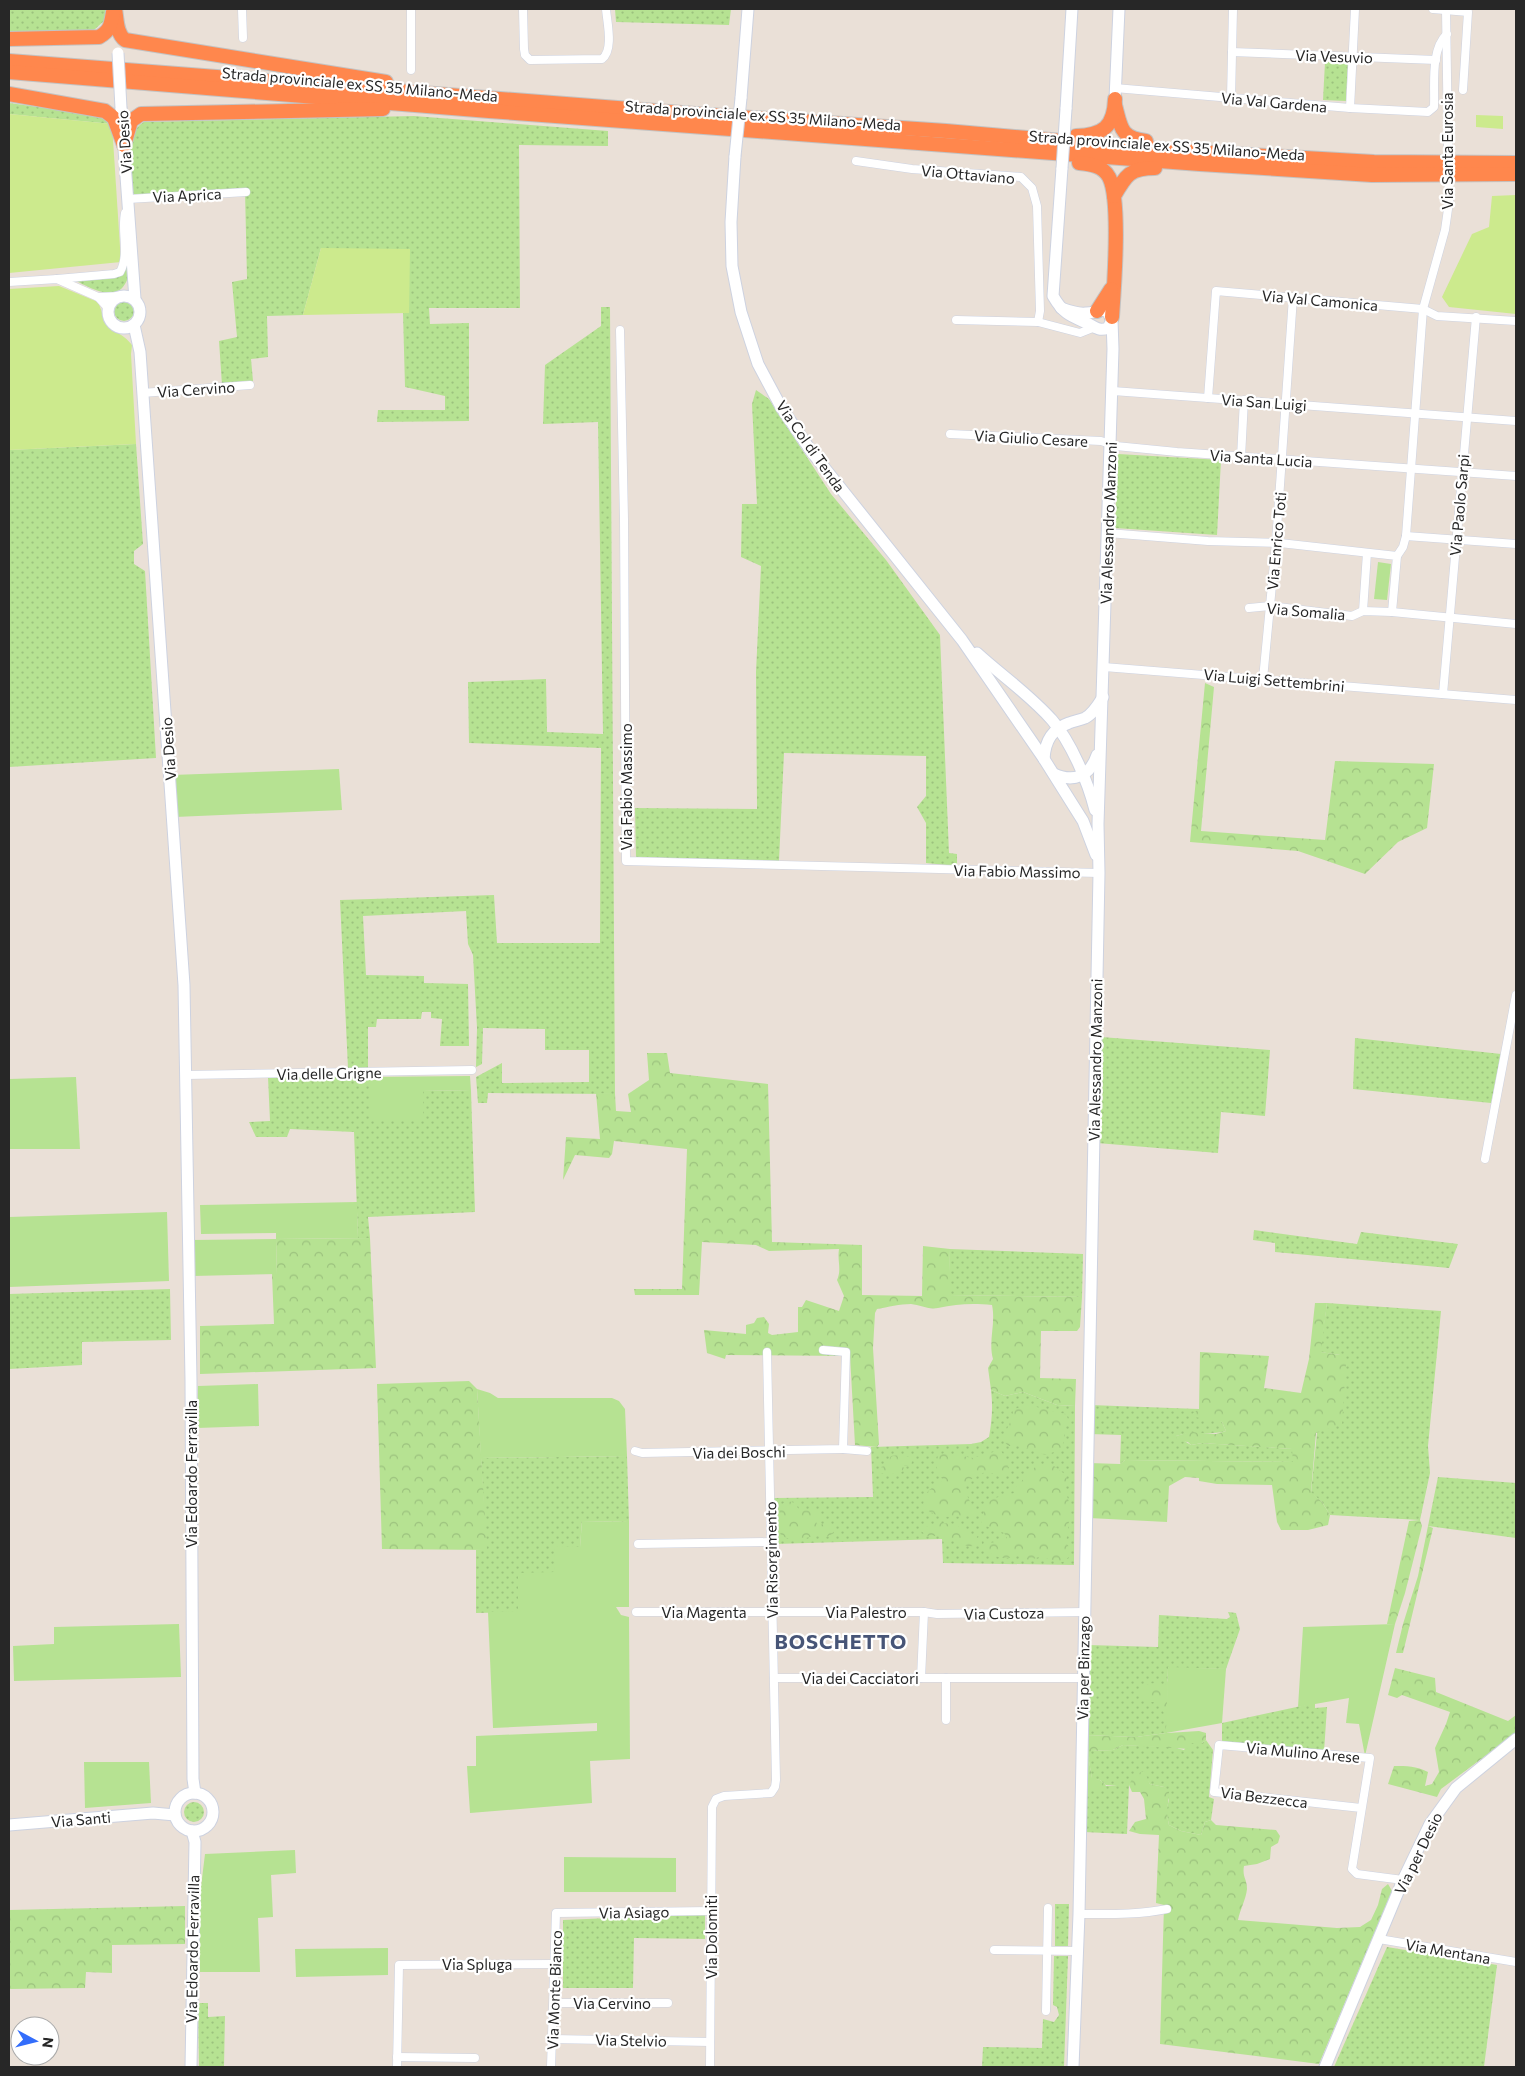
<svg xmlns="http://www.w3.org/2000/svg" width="1525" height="2076" font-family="Commissioner,sans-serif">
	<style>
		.grass { fill: url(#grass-dots) }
		.forest { fill: url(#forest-crowns) }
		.garden { fill: #b6e292 }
		.pitch { fill: #ccea8d }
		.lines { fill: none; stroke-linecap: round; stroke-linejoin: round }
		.street-casing { stroke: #cdd2e0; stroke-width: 9 }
		.secondary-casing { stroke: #cdd2e0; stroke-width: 13 }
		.highway-casing { stroke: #c3c3c3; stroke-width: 16 }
		.street { stroke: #fff; stroke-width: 8 }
		.secondary { stroke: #fff; stroke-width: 11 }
		.highway { stroke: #ff874d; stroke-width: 14 }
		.street-bridge-casing { stroke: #cdd2e0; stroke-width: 9; stroke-linecap: butt }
		.secondary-bridge-casing { stroke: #cdd2e0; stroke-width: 13; stroke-linecap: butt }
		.street-bridge { stroke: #fff; stroke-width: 8 }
		.secondary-bridge { stroke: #fff; stroke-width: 11 }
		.labels { text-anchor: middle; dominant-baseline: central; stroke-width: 4.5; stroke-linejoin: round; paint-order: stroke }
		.street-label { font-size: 15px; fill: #272727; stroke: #fff }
		.district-label { font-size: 20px; font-weight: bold; letter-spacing: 1px; fill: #475577; stroke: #fff }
	</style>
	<defs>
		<pattern id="grass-dots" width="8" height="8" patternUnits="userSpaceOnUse" patternTransform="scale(1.25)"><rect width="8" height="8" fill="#b6e292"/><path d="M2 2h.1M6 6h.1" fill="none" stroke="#9cc27e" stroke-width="1.8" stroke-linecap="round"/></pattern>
		<pattern id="forest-crowns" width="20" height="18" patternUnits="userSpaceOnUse" patternTransform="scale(1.25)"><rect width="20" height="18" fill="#b6e292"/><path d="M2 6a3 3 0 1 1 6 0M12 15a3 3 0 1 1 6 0" fill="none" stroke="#9cc27e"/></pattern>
	</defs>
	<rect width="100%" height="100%" fill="#eae0d7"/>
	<g class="grass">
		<path d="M9 9H108L105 20 94 30 9 32Z"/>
		<path d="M615 9H731L729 25 616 22Z"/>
		<path d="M1325 62H1348L1346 101 1323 100Z"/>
		<path d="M9 103 104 116 112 124 9 114Z"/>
		<path d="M414 116 608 131V146L519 145 520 308H429L430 324 469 323V421L377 422 378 410H445V396L405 387 403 313H408L321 248 303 315 267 316 268 357 251 359 253 381 222 385 219 341 237 337 232 282 247 279 245 190 133 195C132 174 123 133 144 122Z"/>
		<path d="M127 265C129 272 129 278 125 284 114 303 89 287 74 280L118 277 123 274Z"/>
		<circle cx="124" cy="311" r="10"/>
		<path d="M601 307H610L615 1094 488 1093 487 1103H478L476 1077 502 1063V1083L589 1082V1050H545V1029L483 1028 482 1064 476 1067 477 1028 473 955 468 944 466 911 363 916 366 975 424 976V983L468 984 469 1046H440L442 1019 431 1018V1012H422L421 1019H377L376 1027H368V1068H348L340 900 494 895 497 943H600L601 748 469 743 468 682 546 679 547 732 603 734 598 422 543 424 545 365 601 326Z"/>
		<path d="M756 390 769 399 831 494 886 560 940 635 949 853 957 854V866L926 863V823L917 807 926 796V756L784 753 779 861 636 857 635 808 757 809 756 672 761 566 741 557 742 504H757L752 404Z"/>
		<path d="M136 444 143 544 134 551V564L145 571 156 758 9 767V450Z"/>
		<path d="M1118 454 1221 460 1217 535 1115 528Z"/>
		<path d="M1101 1037 1270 1050 1265 1116 1221 1112 1218 1153 1097 1143Z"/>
		<path d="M1355 1038 1501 1054 1491 1103 1353 1089Z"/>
		<path d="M268 1077H369V1121H422L423 1090 471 1091 475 1212 368 1217 370 1238H358L354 1132 290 1129 287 1137H256L249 1122 270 1121Z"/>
		<path d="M1254 1230 1357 1244 1361 1232 1458 1244 1449 1268 1275 1252V1243L1253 1240Z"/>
		<path d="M950 1249 1083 1254 1082 1297 948 1295Z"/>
		<path d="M170 1289 171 1340 82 1342V1365L9 1369V1294Z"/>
		<path d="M1327 1303 1441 1311 1428 1446 1430 1473 1420 1520 1330 1515 1322 1502 1311 1493 1317 1433 1340 1355 1320 1352Z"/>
		<path d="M991 1390 1005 1396 1023 1392 1057 1405 1075 1406 1074 1565 943 1563 942 1539 775 1544 774 1498 873 1497 871 1447 971 1444 981 1442 989 1437C992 1420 993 1407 991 1390Z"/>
		<path d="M1090 1405 1199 1409 1222 1422 1226 1431C1209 1436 1195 1430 1176 1436L1191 1445 1202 1443 1293 1449V1462L1125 1460 1120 1464 1121 1435 1089 1434Z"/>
		<path d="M627 1456 629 1522 582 1521 580 1547 518 1612 476 1613V1550L486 1549 481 1458Z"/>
		<path d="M1438 1477 1516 1483V1538L1428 1526Z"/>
		<path d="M1228 1612 1236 1613 1240 1629 1226 1669 1168 1668 1166 1733 1136 1737 1086 1735 1088 1645 1158 1647 1159 1615 1227 1619 1230 1617Z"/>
		<path d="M1315 1703V1708L1327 1707 1324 1752 1222 1745V1723Z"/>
		<path d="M1206 1740 1213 1750 1209 1797 1214 1799 1211 1820 1205 1822 1201 1835 1181 1831 1169 1825 1166 1811 1169 1800 1164 1787 1150 1784 1148 1781 1129 1785 1127 1834 1084 1832 1085 1786H1117L1106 1785 1100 1780 1092 1779 1089 1761 1090 1751 1113 1750 1123 1745 1172 1747 1184 1750 1189 1743H1202Z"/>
		<circle cx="194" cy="1812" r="10"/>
		<path d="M1055 1904H1069L1068 1946H1055Z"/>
		<path d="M705 1914V1939L634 1938 633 1988H563V1920Z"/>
		<path d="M1387 1947 1497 1965 1484 2067H1334Z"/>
		<path d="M1054 1956H1068L1064 2067H982L983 2047 1042 2048 1043 2019 1054 2022 1059 2015 1057 2007 1053 2005Z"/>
		<path d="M198 2003H208V2017L225 2016 224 2067H199Z"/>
	</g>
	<g class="forest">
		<path d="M1205 683 1214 687 1201 831 1325 840 1335 761 1434 764 1427 828 1398 842 1365 874 1298 851 1190 842Z"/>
		<path d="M647 1053H667L670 1073 768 1084 772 1242 862 1245V1295L922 1296 923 1246 950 1249 949 1295 1082 1297 1080 1327 1077 1331H1041L1040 1378 1076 1379 1075 1406 1057 1405 1023 1392 1005 1396 991 1390 988 1368 993 1359C988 1341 996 1324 992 1305 972 1303 957 1304 938 1308 930 1310 920 1305 911 1304 900 1304 888 1307 877 1309L875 1313 873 1348 879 1444 877 1447 855 1445 850 1356 726 1355 725 1359 707 1353 704 1330 746 1334V1325L754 1323 757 1318 764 1317 769 1324 768 1333 772 1335 798 1332V1307H802L806 1300 839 1311 844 1296 837 1280C842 1269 837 1261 839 1249L769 1251 756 1245 702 1242 699 1295H635L634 1289H682L687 1149 614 1141 612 1154 609 1158 575 1155 563 1180 566 1137 600 1139 596 1093 615 1094 616 1111 631 1112 628 1094 649 1080Z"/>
		<path d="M370 1238 376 1368 200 1374V1326L274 1324 272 1274H277L276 1239Z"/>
		<path d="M1315 1303H1327L1321 1352 1340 1355 1346 1364 1342 1424 1316 1433 1311 1492 1322 1502 1330 1515 1328 1525 1308 1530H1281L1277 1522 1272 1485 1217 1484 1199 1481V1478L1185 1477 1169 1486 1167 1522 1089 1518V1463L1120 1464 1125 1460 1293 1462 1292 1449 1202 1443 1191 1445 1188 1442 1177 1441 1176 1436 1190 1432 1216 1434 1226 1431 1222 1422 1195 1417 1192 1414 1199 1409 1200 1352 1269 1356 1264 1388 1301 1393 1309 1359Z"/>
		<path d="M469 1381 477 1389 487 1550 382 1549 377 1384Z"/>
		<path d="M1024 1405C1038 1406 1052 1412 1066 1414L1070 1424 1065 1427V1439L1060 1450 1045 1455 1021 1446H1008L1003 1440C1005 1429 1013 1422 1013 1410Z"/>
		<path d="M1000 1450C1006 1457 1010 1465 1007 1474L1000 1477 987 1471 966 1482C966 1493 967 1500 975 1507V1515C957 1516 935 1522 923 1505 928 1484 931 1492 943 1480 937 1472 935 1466 938 1456L944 1453 973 1458Z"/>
		<path d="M899 1455 910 1457 912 1462 910 1465 902 1466 904 1468 902 1472 887 1475 881 1473V1467L891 1464 889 1460 891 1456Z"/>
		<path d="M1038 1464 1054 1466 1066 1475 1067 1480 1064 1487 1070 1505V1514L1066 1543 1071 1549 1070 1556 1063 1562 1039 1557 1030 1560 1022 1558 1017 1551 1013 1557C1001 1561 993 1555 983 1548L984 1544 1007 1540V1537L1004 1533 981 1524C986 1497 988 1500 1014 1493L1016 1487Z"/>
		<path d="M788 1501 795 1503 799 1510 816 1511 821 1517 816 1523 819 1525 828 1523 833 1526 834 1531 831 1535 825 1537 819 1534C805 1538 795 1544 781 1535L778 1529 780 1505Z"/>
		<path d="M1420 1520 1422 1526 1405 1593 1395 1624H1387L1409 1521Z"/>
		<path d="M941 1523 955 1524 970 1535 981 1537 982 1544C970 1548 963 1547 954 1538L946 1543 944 1534 929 1537 921 1531 924 1527Z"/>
		<path d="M1428 1526 1433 1528 1403 1653H1396L1403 1624 1418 1576Z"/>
		<path d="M1395 1668 1435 1678 1436 1692 1508 1721 1516 1715V1733L1441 1789 1437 1797 1388 1784 1394 1766C1407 1766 1416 1766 1428 1772L1425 1786 1432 1784 1439 1772 1435 1748 1446 1724 1450 1712 1402 1695 1397 1698 1388 1695Z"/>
		<path d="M1168 1681 1167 1733 1199 1731 1206 1733V1740L1202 1743H1189V1749L1123 1745 1113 1750 1091 1751 1089 1761 1092 1778 1100 1780 1106 1785 1102 1791H1085L1086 1735 1136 1737 1166 1733 1164 1713 1156 1702H1147L1141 1700 1138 1694C1142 1682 1154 1682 1165 1685Z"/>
		<path d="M1144 1771 1150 1784 1164 1787 1169 1791C1169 1806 1165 1808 1169 1825L1181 1831 1201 1835 1205 1822 1211 1820 1216 1825 1276 1830 1280 1836 1278 1843 1271 1847 1270 1859 1257 1864 1244 1866C1242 1877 1247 1879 1247 1889 1246 1899 1240 1910 1238 1920L1337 1928 1360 1927 1371 1920 1378 1905 1382 1889 1388 1884 1392 1891 1319 2064 1160 2044 1164 1905 1156 1903 1159 1835 1140 1834 1129 1831 1135 1822 1146 1819 1144 1799 1140 1792H1132L1129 1785 1134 1775Z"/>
		<path d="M185 1906V1944L112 1945V1973L86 1972 85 1988 9 1989V1910Z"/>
	</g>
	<g class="garden">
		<path d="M1378 562 1391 564 1387 600 1374 599Z"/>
		<path d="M339 769 342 810 175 817 172 775Z"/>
		<path d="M470 1076 471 1091 423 1090V1121H369V1077Z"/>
		<path d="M76 1077 80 1149H9V1079Z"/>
		<path d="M357 1202 358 1238 276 1239 277 1274 193 1276 192 1240 276 1239V1233L201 1234 200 1205Z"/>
		<path d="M167 1212 169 1281 9 1287V1217Z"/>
		<path d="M258 1384 259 1426 197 1428 198 1386Z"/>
		<path d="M477 1389 490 1393 498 1398H612L619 1401 625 1409 627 1456 481 1458Z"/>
		<path d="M582 1521 629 1522V1607H616L621 1615 629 1617 630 1759 590 1761 592 1803 470 1813 467 1766H476V1736L597 1731V1723L493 1728 488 1612 518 1611V1573L554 1572 555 1546 580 1547Z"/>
		<path d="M179 1624 181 1677 14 1681 13 1646 54 1644V1627Z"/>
		<path d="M1395 1624 1365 1756 1359 1724 1346 1723 1349 1698 1298 1707 1303 1627Z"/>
		<path d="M1168 1667 1226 1669 1222 1723 1166 1733Z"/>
		<path d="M84 1762H149L151 1803 85 1808Z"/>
		<path d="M295 1850 296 1873 271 1875 273 1917 258 1918 260 1972H200L199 1903 205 1854Z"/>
		<path d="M564 1857 676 1858V1892H564Z"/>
		<path d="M388 1948V1975L296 1977 295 1949Z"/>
	</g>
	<g class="pitch">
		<path d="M9 114 112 124 121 262 9 273Z"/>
		<path d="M1476 115 1503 116V129L1476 127Z"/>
		<path d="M1516 195V314L1449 307 1442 297 1472 234 1489 227 1492 196Z"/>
		<path d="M321 248 410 249 409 313 303 315Z"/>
		<path d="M59 286 98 302C102 310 103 321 111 327 119 335 124 335 132 345L131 354 136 444 9 450V289Z"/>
	</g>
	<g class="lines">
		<defs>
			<g id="street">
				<path d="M242 9 243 38"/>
				<path d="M411 9V70"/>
				<path d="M523 9 524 49 525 55 530 60 602 59C614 50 607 22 606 9"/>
				<path d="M1433 9 1468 12 1463 90"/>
				<path d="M1446 9 1448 144"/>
				<path d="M1232 52 1436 60"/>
				<path d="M1115 88 1350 108 1428 112 1434 107C1435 85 1430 50 1447 34"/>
				<path d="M1231 98 1233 9"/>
				<path d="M1350 108 1355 9"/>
				<path d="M856 161 912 169 1021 177 1032 188 1037 206 1040 311 1038 322"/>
				<path d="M128 199 246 192"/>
				<path d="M57 279 114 274 120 272C130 254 121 232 125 213"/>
				<path d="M9 282 57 279 98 297 108 308"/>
				<path d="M98 297 119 296"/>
				<path d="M956 320 1038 322 1080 333 1095 327"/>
				<path d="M620 330 624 519 626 861 1099 873"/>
				<path d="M1113 391 1516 421"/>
				<path d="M142 393 250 385"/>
				<path d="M1208 398 1216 291 1423 309 1437 316 1516 321"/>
				<path d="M950 434 1101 441 1116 446 1177 452 1516 476"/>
				<path d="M1241 457 1244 400"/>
				<path d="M1108 533 1208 541 1280 543 1397 556 1392 612"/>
				<path d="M1406 536 1516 544"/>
				<path d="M1397 556 1403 547 1406 536 1423 309 1445 230 1449 202"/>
				<path d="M1249 608 1270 606 1352 616 1363 611 1392 612 1516 624"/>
				<path d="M1363 611 1367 553"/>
				<path d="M1104 667 1516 700"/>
				<path d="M1263 679 1276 543 1293 297"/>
				<path d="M1443 694 1476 317"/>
				<path d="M186 1075 472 1070"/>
				<path d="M1485 1159 1516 995"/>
				<path d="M843 1449 867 1451"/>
				<path d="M635 1451 642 1453 843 1449 846 1352 823 1350"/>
				<path d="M638 1544 771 1542"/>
				<path d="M636 1612H924L937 1614 1084 1612"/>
				<path d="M774 1678H1082"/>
				<path d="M921 1678 924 1612"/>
				<path d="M946 1720V1678"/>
				<path d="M1361 1808 1214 1792 1219 1745 1370 1758 1352 1869 1357 1874 1403 1880"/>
				<path d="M1079 1914C1108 1914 1138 1915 1167 1909"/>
				<path d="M1379 1939 1516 1962"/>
				<path d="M994 1950 1077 1951"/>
				<path d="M555 2003H668"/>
				<path d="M1046 2011 1048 1908"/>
				<path d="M552 2039 710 2042"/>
				<path d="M397 2057 475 2058"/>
				<path d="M397 2067 399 1965 554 1964"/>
				<path d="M551 2067 556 1913 711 1911"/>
				<path d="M710 2067 712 1807 716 1799 724 1796 771 1793 775 1787 776 1780 767 1352"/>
			</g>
			<g id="secondary">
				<path d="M741 98 748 9"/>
				<path d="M1115 99 1119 9"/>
				<path d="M121 108 135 299"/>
				<path d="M1066 109 1072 9"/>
				<path d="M735 156 731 222 732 266 741 312 758 364 781 407 811 451 962 640 1044 759 1083 821 1096 855"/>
				<path d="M1062 168 1053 296C1064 315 1071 316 1089 324 1096 328 1100 331 1108 328L1112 320"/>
				<circle cx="124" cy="312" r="16"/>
				<path d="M1061 308C1069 311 1077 314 1086 313 1094 313 1100 309 1107 311L1112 320 1113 349 1098 824 1099 873 1079 1914 1073 2067"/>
				<path d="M134 325 140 352 184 985 191 1380 193 1779 195 1793"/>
				<path d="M977 653C1001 675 1030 695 1052 720 1071 742 1088 782 1095 810"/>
				<path d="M1044 759C1045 741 1052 729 1069 723 1074 721 1080 720 1085 718 1093 714 1098 705 1103 697"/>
				<path d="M1054 774C1074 783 1090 776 1097 755"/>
				<circle cx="194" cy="1812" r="19"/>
				<path d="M9 1825 153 1813 175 1815"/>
				<path d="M191 2067 195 1842 192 1831"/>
				<path d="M1325 2067 1403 1880 1430 1824 1456 1788 1516 1739"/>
			</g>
			<g id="highway">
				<path d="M115 9C117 19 116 33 125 40L386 82"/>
				<path d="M9 39 99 37C110 31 111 25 113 12"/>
				<path d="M9 61 695 114 946 131 1180 151 1374 162 1516 163"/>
				<path d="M9 72 489 111 1200 164 1372 175 1516 174"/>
				<path d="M9 94 105 111 114 118 124 145"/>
				<path d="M1115 105C1121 127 1120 138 1146 141"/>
				<path d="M1076 136C1103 135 1114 127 1115 99"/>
				<path d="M124 145 131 121 141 114 383 109"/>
				<path d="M1079 163C1091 164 1103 166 1109 177 1121 200 1114 288 1112 317"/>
				<path d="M1114 196C1126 175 1130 168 1155 168"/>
				<path d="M1097 311 1111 289"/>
			</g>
		</defs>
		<use href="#street" class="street-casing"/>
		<use href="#secondary" class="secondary-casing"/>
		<use href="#highway" class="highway-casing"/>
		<use href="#street" class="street"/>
		<use href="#secondary" class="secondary"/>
		<use href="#highway" class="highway"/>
		<defs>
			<path id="street-bridge" d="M1448 144 1449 202"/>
			<g id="secondary-bridge">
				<path d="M118 53 121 108"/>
				<path d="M735 156 741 98"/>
				<path d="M1062 168 1066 109"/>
			</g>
		</defs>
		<use href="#street-bridge" class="street-bridge-casing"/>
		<use href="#secondary-bridge" class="secondary-bridge-casing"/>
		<use href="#street-bridge" class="street-bridge"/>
		<use href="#secondary-bridge" class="secondary-bridge"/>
	</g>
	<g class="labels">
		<g class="street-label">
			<text transform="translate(1334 56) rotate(2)">Via Vesuvio</text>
			<text transform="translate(360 84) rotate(5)">Strada provinciale ex SS 35 Milano-Meda</text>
			<text transform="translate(1274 102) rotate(5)">Via Val Gardena</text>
			<text transform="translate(763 115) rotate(4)">Strada provinciale ex SS 35 Milano-Meda</text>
			<text transform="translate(124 142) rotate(-94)">Via Desio</text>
			<text transform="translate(1167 145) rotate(4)">Strada provinciale ex SS 35 Milano-Meda</text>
			<text transform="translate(1447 151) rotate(-90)">Via Santa Eurosia</text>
			<text transform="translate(968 174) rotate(5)">Via Ottaviano</text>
			<text transform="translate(187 195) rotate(-3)">Via Aprica</text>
			<text transform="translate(1320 300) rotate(5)">Via Val Camonica</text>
			<text transform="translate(196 389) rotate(-4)">Via Cervino</text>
			<text transform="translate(1264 402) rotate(4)">Via San Luigi</text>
			<text transform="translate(1031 438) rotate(3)">Via Giulio Cesare</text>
			<text transform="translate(811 446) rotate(55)">Via Col di Tenda</text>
			<text transform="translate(1261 458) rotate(4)">Via Santa Lucia</text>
			<text transform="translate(1459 505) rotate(-85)">Via Paolo Sarpi</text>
			<text transform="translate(1108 523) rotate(-88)">Via Alessandro Manzoni</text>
			<text transform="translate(1276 541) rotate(-85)">Via Enrico Toti</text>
			<text transform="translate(1306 611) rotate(5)">Via Somalia</text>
			<text transform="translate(1274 680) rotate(5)">Via Luigi Settembrini</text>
			<text transform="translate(168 749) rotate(-94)">Via Desio</text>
			<text transform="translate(626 787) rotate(-90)">Via Fabio Massimo</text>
			<text transform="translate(1017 871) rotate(1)">Via Fabio Massimo</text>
			<text transform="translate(1095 1060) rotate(-89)">Via Alessandro Manzoni</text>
			<text transform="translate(329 1073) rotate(-1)">Via delle Grigne</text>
			<text transform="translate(739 1452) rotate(-1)">Via dei Boschi</text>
			<text transform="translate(191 1474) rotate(-90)">Via Edoardo Ferravilla</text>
			<text transform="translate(771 1560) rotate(-91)">Via Risorgimento</text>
			<text x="704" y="1612">Via Magenta</text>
			<text x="866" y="1612">Via Palestro</text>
			<text transform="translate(1004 1613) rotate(-1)">Via Custoza</text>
			<text transform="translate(1083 1668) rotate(-89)">Via per Binzago</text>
			<text x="860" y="1678">Via dei Cacciatori</text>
			<text transform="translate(1303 1752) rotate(5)">Via Mulino Arese</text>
			<text transform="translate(1264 1797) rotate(7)">Via Bezzecca</text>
			<text transform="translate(81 1819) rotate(-5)">Via Santi</text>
			<text transform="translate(1418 1853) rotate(-64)">Via per Desio</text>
			<text transform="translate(634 1912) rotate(-1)">Via Asiago</text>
			<text transform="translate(711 1937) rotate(-90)">Via Dolomiti</text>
			<text transform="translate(192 1949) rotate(-89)">Via Edoardo Ferravilla</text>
			<text transform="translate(1448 1951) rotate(10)">Via Mentana</text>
			<text x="477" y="1964">Via Spluga</text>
			<text transform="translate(554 1990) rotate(-88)">Via Monte Bianco</text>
			<text x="612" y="2003">Via Cervino</text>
			<text transform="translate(631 2040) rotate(1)">Via Stelvio</text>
		</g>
		<g class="district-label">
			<text x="841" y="1641">BOSCHETTO</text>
		</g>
	</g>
	<rect width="1525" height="2076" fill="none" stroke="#272727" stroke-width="20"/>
	<g transform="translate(35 2041) rotate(97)"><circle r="24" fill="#ffffff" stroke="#a9a9a9"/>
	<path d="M0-4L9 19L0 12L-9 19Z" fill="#336dfb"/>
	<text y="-8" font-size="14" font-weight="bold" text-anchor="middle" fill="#272727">N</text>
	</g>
</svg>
